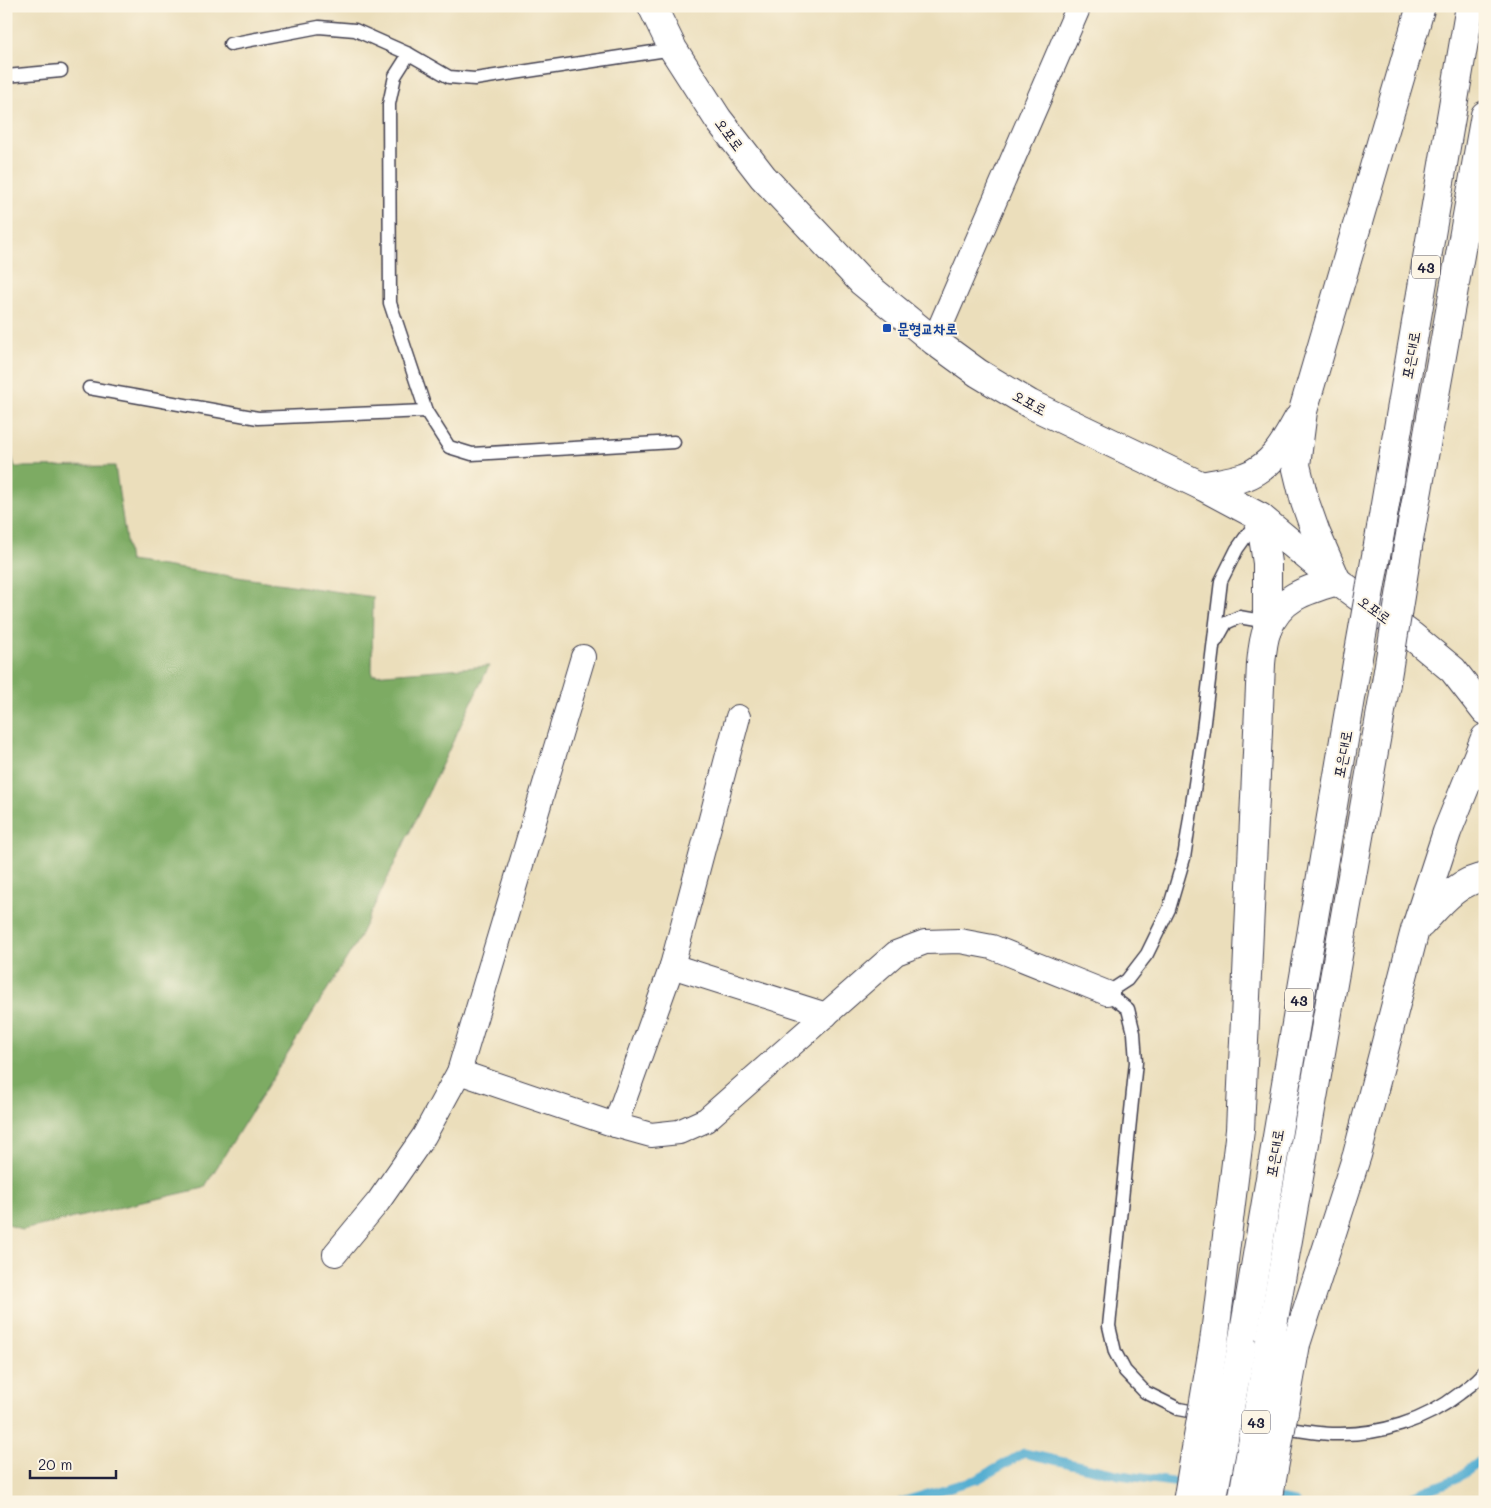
<svg xmlns="http://www.w3.org/2000/svg" width="1491" height="1508" font-family="Mali,'Poor Story',sans-serif">
	<style>
		.forest { fill: #7dab64; stroke: #506650 }
		.lines { fill: none; stroke-linecap: round; stroke-linejoin: round }
		.stream { stroke: #54aed1; stroke-width: 9 }
		.lane-casing { stroke: #403e4e; stroke-width: 15 }
		.street-casing { stroke: #403e4e; stroke-width: 26 }
		.secondary-casing { stroke: #403e4e; stroke-width: 30 }
		.highway-casing { stroke: #403e4e; stroke-width: 30 }
		.lane { stroke: #fff; stroke-width: 12 }
		.street { stroke: #fff; stroke-width: 24 }
		.secondary { stroke: #fff; stroke-width: 28 }
		.highway { stroke: #fff; stroke-width: 28 }
		.highway-bridge-casing { stroke: #403e4e; stroke-width: 30; stroke-linecap: butt }
		.highway-bridge { stroke: #fff; stroke-width: 28 }
		.transit-dot { fill: #1a4fb4; stroke: #fcf5e5; stroke-width: 2 }
		.labels { text-anchor: middle; dominant-baseline: central; stroke-width: 4; stroke-linejoin: round; paint-order: stroke }
		.shield { fill: #fcf5e5; stroke: #63616e; stroke-width: 1 }
		.shield-label { font-size: 14px; font-weight: bold; fill: #22223b }
		.street-label { font-size: 15px; fill: #22223b; stroke: #fcf5e5 }
		.transit-label { font-size: 15px; font-weight: bold; fill: #164399; stroke: #fcf5e5; text-anchor: start }
	</style>
	<rect width="100%" height="100%" fill="#fcf5e5"/>
	<filter id="ink" filterUnits="userSpaceOnUse"><feTurbulence type="fractalNoise" baseFrequency=".02" numOctaves="2"/><feDisplacementMap in="SourceGraphic" scale="10" xChannelSelector="R" yChannelSelector="G"/><feConvolveMatrix kernelMatrix="1 2 1 2 8 2 1 2 1" color-interpolation-filters="sRGB"/></filter>
	<filter id="wash" filterUnits="userSpaceOnUse"><feTurbulence type="fractalNoise" baseFrequency=".0096" numOctaves="4" result="noise"/><feDisplacementMap in="SourceGraphic" scale="20" xChannelSelector="R" yChannelSelector="G"/><feGaussianBlur stdDeviation="1.12" result="paint"/><feColorMatrix in="noise" values="0 0 0 0 0 0 0 0 0 0 0 0 0 0 0 0 0 1.4 0 .05"/><feComposite in="paint" operator="in"/></filter>
	<g filter="url(#wash)">
		<rect width="100%" height="100%" fill="#ebdebb"/>
		<path class="forest" d="M6 435 15 467 115 466 129 561 373 597 372 675 489 666 358 940 204 1188 22 1230 6 1223Z"/>
		<g class="lines">
			<g class="stream">
				<path d="M1272 1498 1295 1502"/>
				<path d="M901 1502 978 1479 1024 1453 1120 1475 1188 1484"/>
				<path d="M1396 1502 1456 1479 1485 1457"/>
			</g>
		</g>
	</g>
	<g filter="url(#ink)">
		<g class="lines">
			<defs>
				<g id="lane">
					<path d="M230 44 319 27 355 30 409 54 449 77 475 79 673 49"/>
					<path d="M409 54 395 76 389 104 390 303 426 411 449 447 472 454 674 442"/>
					<path d="M6 76 61 71"/>
					<path d="M89 388 258 418 426 411"/>
					<path d="M1216 641 1226 623 1239 617 1256 620 1266 629"/>
					<path d="M1205 1414 1179 1409 1145 1392 1125 1371 1115 1352 1109 1326 1136 1062 1134 1033 1128 1009 1107 993 1127 980 1147 954 1169 909 1184 858 1203 730 1221 581 1237 549 1257 521"/>
					<path d="M1279 1427C1298 1430 1317 1434 1336 1434 1380 1435 1425 1421 1459 1394 1468 1387 1478 1381 1485 1371"/>
				</g>
				<g id="street">
					<path d="M934 341 1079 6"/>
					<path d="M672 966 826 1015"/>
					<path d="M459 1072 615 1125 651 1135 679 1132 706 1120 896 953 925 942 960 941 992 947 1107 993"/>
					<path d="M615 1125 672 966 738 717"/>
					<path d="M335 1254 378 1202 424 1136 459 1072 583 657"/>
				</g>
				<path id="secondary" d="M652 6 673 49 718 119 763 177 862 282 934 341 978 373 1030 404 1202 486 1260 517 1337 581 1412 636 1453 670 1485 711"/>
				<g id="highway">
					<path d="M1202 486C1216 483 1231 481 1244 477 1272 467 1285 443 1298 419"/>
					<path d="M1260 517 1267 563V630"/>
					<path d="M1381 528 1470 6"/>
					<path d="M1408 546 1485 115"/>
					<path d="M1421 924C1439 905 1457 881 1485 877"/>
					<path d="M1214 1342 1240 1130 1261 664C1262 653 1263 640 1267 630 1280 597 1306 590 1337 581L1316 533 1305 502 1296 465 1303 411 1421 6"/>
					<path d="M1270 1342 1386 683"/>
					<path d="M1242 1344 1358 657"/>
					<path d="M1296 1344 1357 1155 1415 930 1447 832 1485 738"/>
				</g>
			</defs>
			<use href="#lane" class="lane-casing"/>
			<use href="#street" class="street-casing"/>
			<use href="#secondary" class="secondary-casing"/>
			<use href="#highway" class="highway-casing"/>
			<use href="#lane" class="lane"/>
			<use href="#street" class="street"/>
			<use href="#secondary" class="secondary"/>
			<use href="#highway" class="highway"/>
			<defs>
				<g id="highway-bridge">
					<path d="M1358 657 1381 528"/>
					<path d="M1386 683 1408 546"/>
					<path d="M1187 1502 1214 1342"/>
					<path d="M1212 1502 1242 1344"/>
					<path d="M1242 1502 1270 1342"/>
					<path d="M1268 1502 1296 1344"/>
				</g>
			</defs>
			<use href="#highway-bridge" class="highway-bridge-casing"/>
			<use href="#highway-bridge" class="highway-bridge"/>
		</g>
	</g>
	<rect class="transit-dot" x="882" y="323" width="10" height="10" rx="2.5"/>
	<g class="labels">
		<g class="shield">
			<rect x="1412" y="255.5" width="28" height="23" rx="4"/>
			<rect x="1285" y="988.5" width="28" height="23" rx="4"/>
			<rect x="1242" y="1410.5" width="28" height="23" rx="4"/>
		</g>
		<g class="shield-label">
			<text x="1426" y="267">43</text>
			<text x="1299" y="1000">43</text>
			<text x="1256" y="1422">43</text>
		</g>
		<g class="street-label">
			<text transform="translate(730 134) rotate(53)">오포로</text>
			<text transform="translate(1410 355) rotate(-80)">포은대로</text>
			<text transform="translate(1030 402) rotate(28)">오포로</text>
			<text transform="translate(1375 609) rotate(36)">오포로</text>
			<text transform="translate(1342 754) rotate(-80)">포은대로</text>
			<text transform="translate(1274 1153) rotate(-81)">포은대로</text>
		</g>
		<g class="transit-label">
			<text x="897" y="328">문형교차로</text>
		</g>
	</g>
	<rect width="1491" height="1508" fill="none" stroke="#fcf5e5" stroke-width="25"/>
	<path d="M30 1470v8h86v-8" fill="none" stroke="#22223b" stroke-width="2.5"/>
	<text x="38" y="1470" font-size="15" fill="#22223b" stroke="#fcf5e5" stroke-width="4" paint-order="stroke">20 m</text>
</svg>
